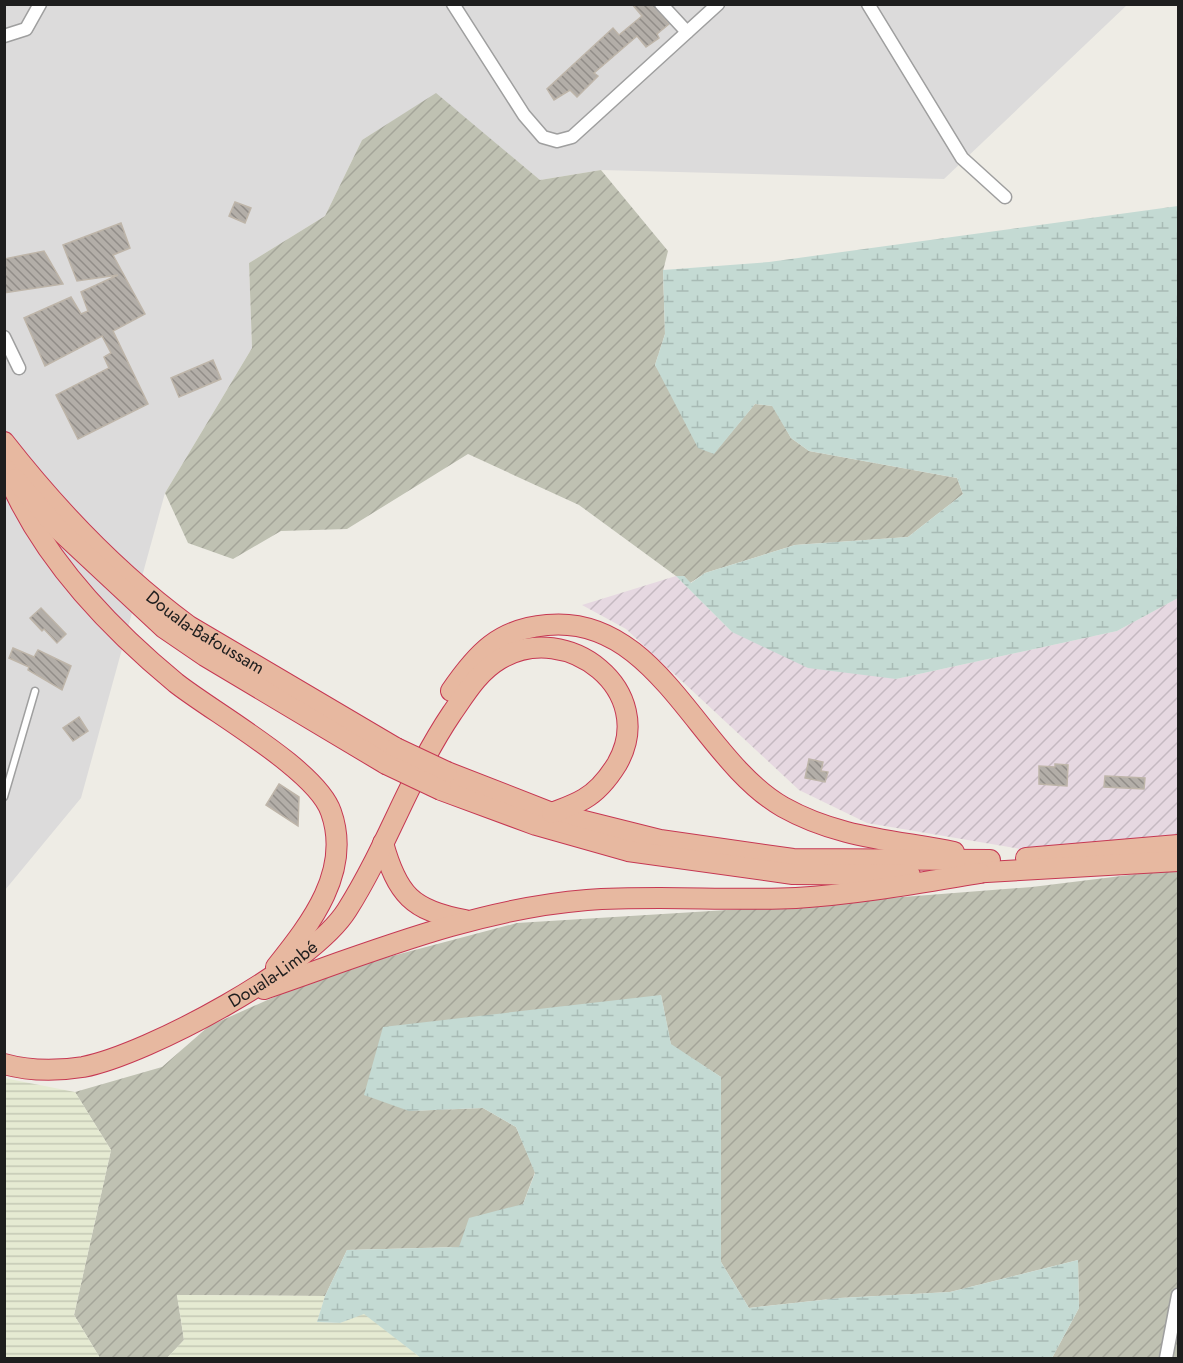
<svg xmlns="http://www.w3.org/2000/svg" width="1183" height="1363" font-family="Jost,sans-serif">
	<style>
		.residential { fill: #dcdbdb }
		.industrial { fill: url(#industrial-furrows) }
		.construction { fill: url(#construction-furrows) }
		.farmland { fill: url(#farmland-rules) }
		.wetland { fill: url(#wetland-marsh) }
		.building { fill: url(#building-back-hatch); stroke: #beb5a9; stroke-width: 1.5 }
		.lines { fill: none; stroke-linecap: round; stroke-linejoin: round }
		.service-casing { stroke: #9f9f9f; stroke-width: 9 }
		.minor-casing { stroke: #9f9f9f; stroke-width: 15 }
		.trunk-casing { stroke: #c63853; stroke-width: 22 }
		.service { stroke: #fff; stroke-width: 6 }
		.minor { stroke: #fff; stroke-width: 12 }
		.trunk { stroke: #e7b8a0; stroke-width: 20 }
		.trunk-bridge-casing { stroke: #c63853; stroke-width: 22; stroke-linecap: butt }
		.trunk-bridge { stroke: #e7b8a0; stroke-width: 20 }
		.labels { text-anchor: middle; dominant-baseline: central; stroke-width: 4.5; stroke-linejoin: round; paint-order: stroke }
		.street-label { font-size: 18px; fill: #1e1e1e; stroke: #fff }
	</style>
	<defs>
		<pattern id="industrial-furrows" width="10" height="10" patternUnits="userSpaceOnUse" patternTransform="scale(1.5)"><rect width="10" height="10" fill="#e6d8e1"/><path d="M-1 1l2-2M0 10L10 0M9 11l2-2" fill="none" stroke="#c5b9c1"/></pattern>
		<pattern id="construction-furrows" width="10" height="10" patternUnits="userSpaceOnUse" patternTransform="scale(1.5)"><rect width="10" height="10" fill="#bfc1b2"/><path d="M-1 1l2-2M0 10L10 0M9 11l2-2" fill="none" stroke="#a4a599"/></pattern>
		<pattern id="farmland-rules" width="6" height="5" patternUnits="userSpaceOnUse" patternTransform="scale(1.5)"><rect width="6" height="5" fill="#e5ead2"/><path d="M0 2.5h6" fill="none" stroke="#c4c8b4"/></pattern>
		<pattern id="wetland-marsh" width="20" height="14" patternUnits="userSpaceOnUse" patternTransform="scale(1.5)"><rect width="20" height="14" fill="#c4dad3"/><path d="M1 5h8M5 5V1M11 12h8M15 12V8" fill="none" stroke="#a8bbb5"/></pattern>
		<pattern id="building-back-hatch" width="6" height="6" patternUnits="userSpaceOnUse" patternTransform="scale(1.5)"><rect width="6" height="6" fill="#b3aea8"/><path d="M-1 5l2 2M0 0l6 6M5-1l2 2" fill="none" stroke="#918d88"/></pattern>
	</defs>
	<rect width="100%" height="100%" fill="#eeece5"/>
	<path class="residential" d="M5 5H1127L944 179 601 170 540 180 436 94 362 140 325 216 249 263 252 348 165 493 81 798 5 890Z"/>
	<path class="industrial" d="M676 576 732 632 896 679 1117 631 1178 598V834L1021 849 867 823 799 790 626 629 582 605Z"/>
	<g class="construction">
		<path d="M436 93 540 180 601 170 668 251 663 271 665 334 655 365 714 453 755 404 773 406 791 438 809 451 957 478 963 494 908 537 795 545 705 573 690 583 684 576H676L579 505 468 454 347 529 281 531 233 559 188 543 165 493 252 348 249 263 325 216 362 140Z"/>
		<path d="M1178 869V1358H1052L1079 1308 1078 1260 950 1292 840 1298 749 1308 721 1262V1077L671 1045 661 995 409 1111 483 1108 516 1127 535 1172 523 1204 507 1210 459 1247 347 1250 325 1296 177 1295 184 1340 167 1358H100L74 1315 111 1150 75 1092 162 1067 209 1026 328 973 517 923 775 907 1032 887Z"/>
	</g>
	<g class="farmland">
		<path d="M4 1078 75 1092 111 1150 74 1315 100 1358H5Z"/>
		<path d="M177 1295 325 1296 317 1322 340 1323 364 1313 421 1358H167L184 1340Z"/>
	</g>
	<g class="wetland">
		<path d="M1178 206V598L1117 631 896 679 808 668 732 632 676 576H684L691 583 705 573 795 545 908 537 963 494 957 478 809 451 791 438 772 406 755 404 714 454 698 448 655 365 665 334 663 270 769 262Z"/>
		<path d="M661 995 671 1044 721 1077V1262L749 1308 840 1298 950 1292 1078 1260 1079 1308 1052 1358H421L364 1314 340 1323 317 1322 325 1296 347 1250 459 1247 469 1218 523 1204 535 1173 516 1127 483 1108 409 1111 364 1095 383 1027Z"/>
	</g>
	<g class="building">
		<path d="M632 4H653L669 24 657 34 659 38 646 47 637 36 594 73 598 76 577 97 570 90 554 100 547 89 613 28 619 35 642 16Z"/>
		<path d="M235 202 251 208 245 223 229 216Z"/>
		<path d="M121 223 130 248 113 255 145 314 113 331 148 404 78 439 56 395 109 368 104 357 111 353 102 336 45 366 24 318 71 297 81 314 88 311 81 292 118 275 77 281 63 245Z"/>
		<path d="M44 251 63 284 4 293V259Z"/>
		<path d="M213 360 221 379 179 397 171 378Z"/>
		<path d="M41 608 66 634 57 643 44 629 42 631 30 618Z"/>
		<path d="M13 648 34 657 38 650 71 666 62 690 28 670 29 667 9 658Z"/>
		<path d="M79 717 88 731 73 741 63 728Z"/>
		<path d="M809 759 823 762 821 771 828 772 825 782 805 778Z"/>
		<path d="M1055 764 1068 765 1067 786 1039 784V766L1055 767Z"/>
		<path d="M1105 776 1145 778 1144 789 1104 787Z"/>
		<path d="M279 784 299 797 298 826 266 805Z"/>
	</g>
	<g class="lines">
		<defs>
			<path id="service" d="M4 797 35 691"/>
			<g id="minor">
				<path d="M453 4 524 115 543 137 557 141 572 137 718 4"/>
				<path d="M661 4 687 32"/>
				<path d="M868 4 962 158 1005 197"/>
				<path d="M4 36 26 29 40 4"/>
				<path d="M4 337 19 368"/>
				<path d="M1166 1358 1178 1295"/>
			</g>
			<g id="trunk">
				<path id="s1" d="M4 442C58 511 118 574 189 626L396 748"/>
				<path d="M5 469C38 553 107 626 176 683 214 713 317 770 331 812 352 871 311 923 276 967"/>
				<path d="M15 479 60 531 164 628 205 656 386 764"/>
				<path d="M451 691C477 653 499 629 547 625 658 614 699 759 783 807 838 838 894 840 954 852"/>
				<path d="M447 772 552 813 660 840 793 859 990 860"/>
				<path d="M441 790 536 825 628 851 793 874 910 875"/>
				<path d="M383 843C397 894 412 911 465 920"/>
				<path d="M1026 858 1178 845"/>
				<path d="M969 873 1178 861"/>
				<path d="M264 989C369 953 475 909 587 900 656 895 727 901 796 898 858 894 919 883 980 873"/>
				<path id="s2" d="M4 1064C29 1071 58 1071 83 1067 149 1054 312 966 347 910 387 847 410 775 452 713 466 693 478 672 500 659 567 619 659 691 617 764 609 777 598 791 584 799 574 805 562 809 552 813"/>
			</g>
		</defs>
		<use href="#service" class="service-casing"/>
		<use href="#minor" class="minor-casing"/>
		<use href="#trunk" class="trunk-casing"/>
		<use href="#service" class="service"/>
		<use href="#minor" class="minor"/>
		<use href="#trunk" class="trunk"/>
		<defs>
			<g id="trunk-bridge">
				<path d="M396 748 447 772"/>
				<path d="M386 764 441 790"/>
			</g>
		</defs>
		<use href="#trunk-bridge" class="trunk-bridge-casing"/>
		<use href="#trunk-bridge" class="trunk-bridge"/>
	</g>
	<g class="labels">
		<g class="street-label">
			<text stroke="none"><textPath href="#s1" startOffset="279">Douala-Bafoussam</textPath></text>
			<text stroke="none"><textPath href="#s2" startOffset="292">Douala-Limbé</textPath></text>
		</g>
	</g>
	<rect width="1183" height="1363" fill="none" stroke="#1e1e1e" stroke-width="12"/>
</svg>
